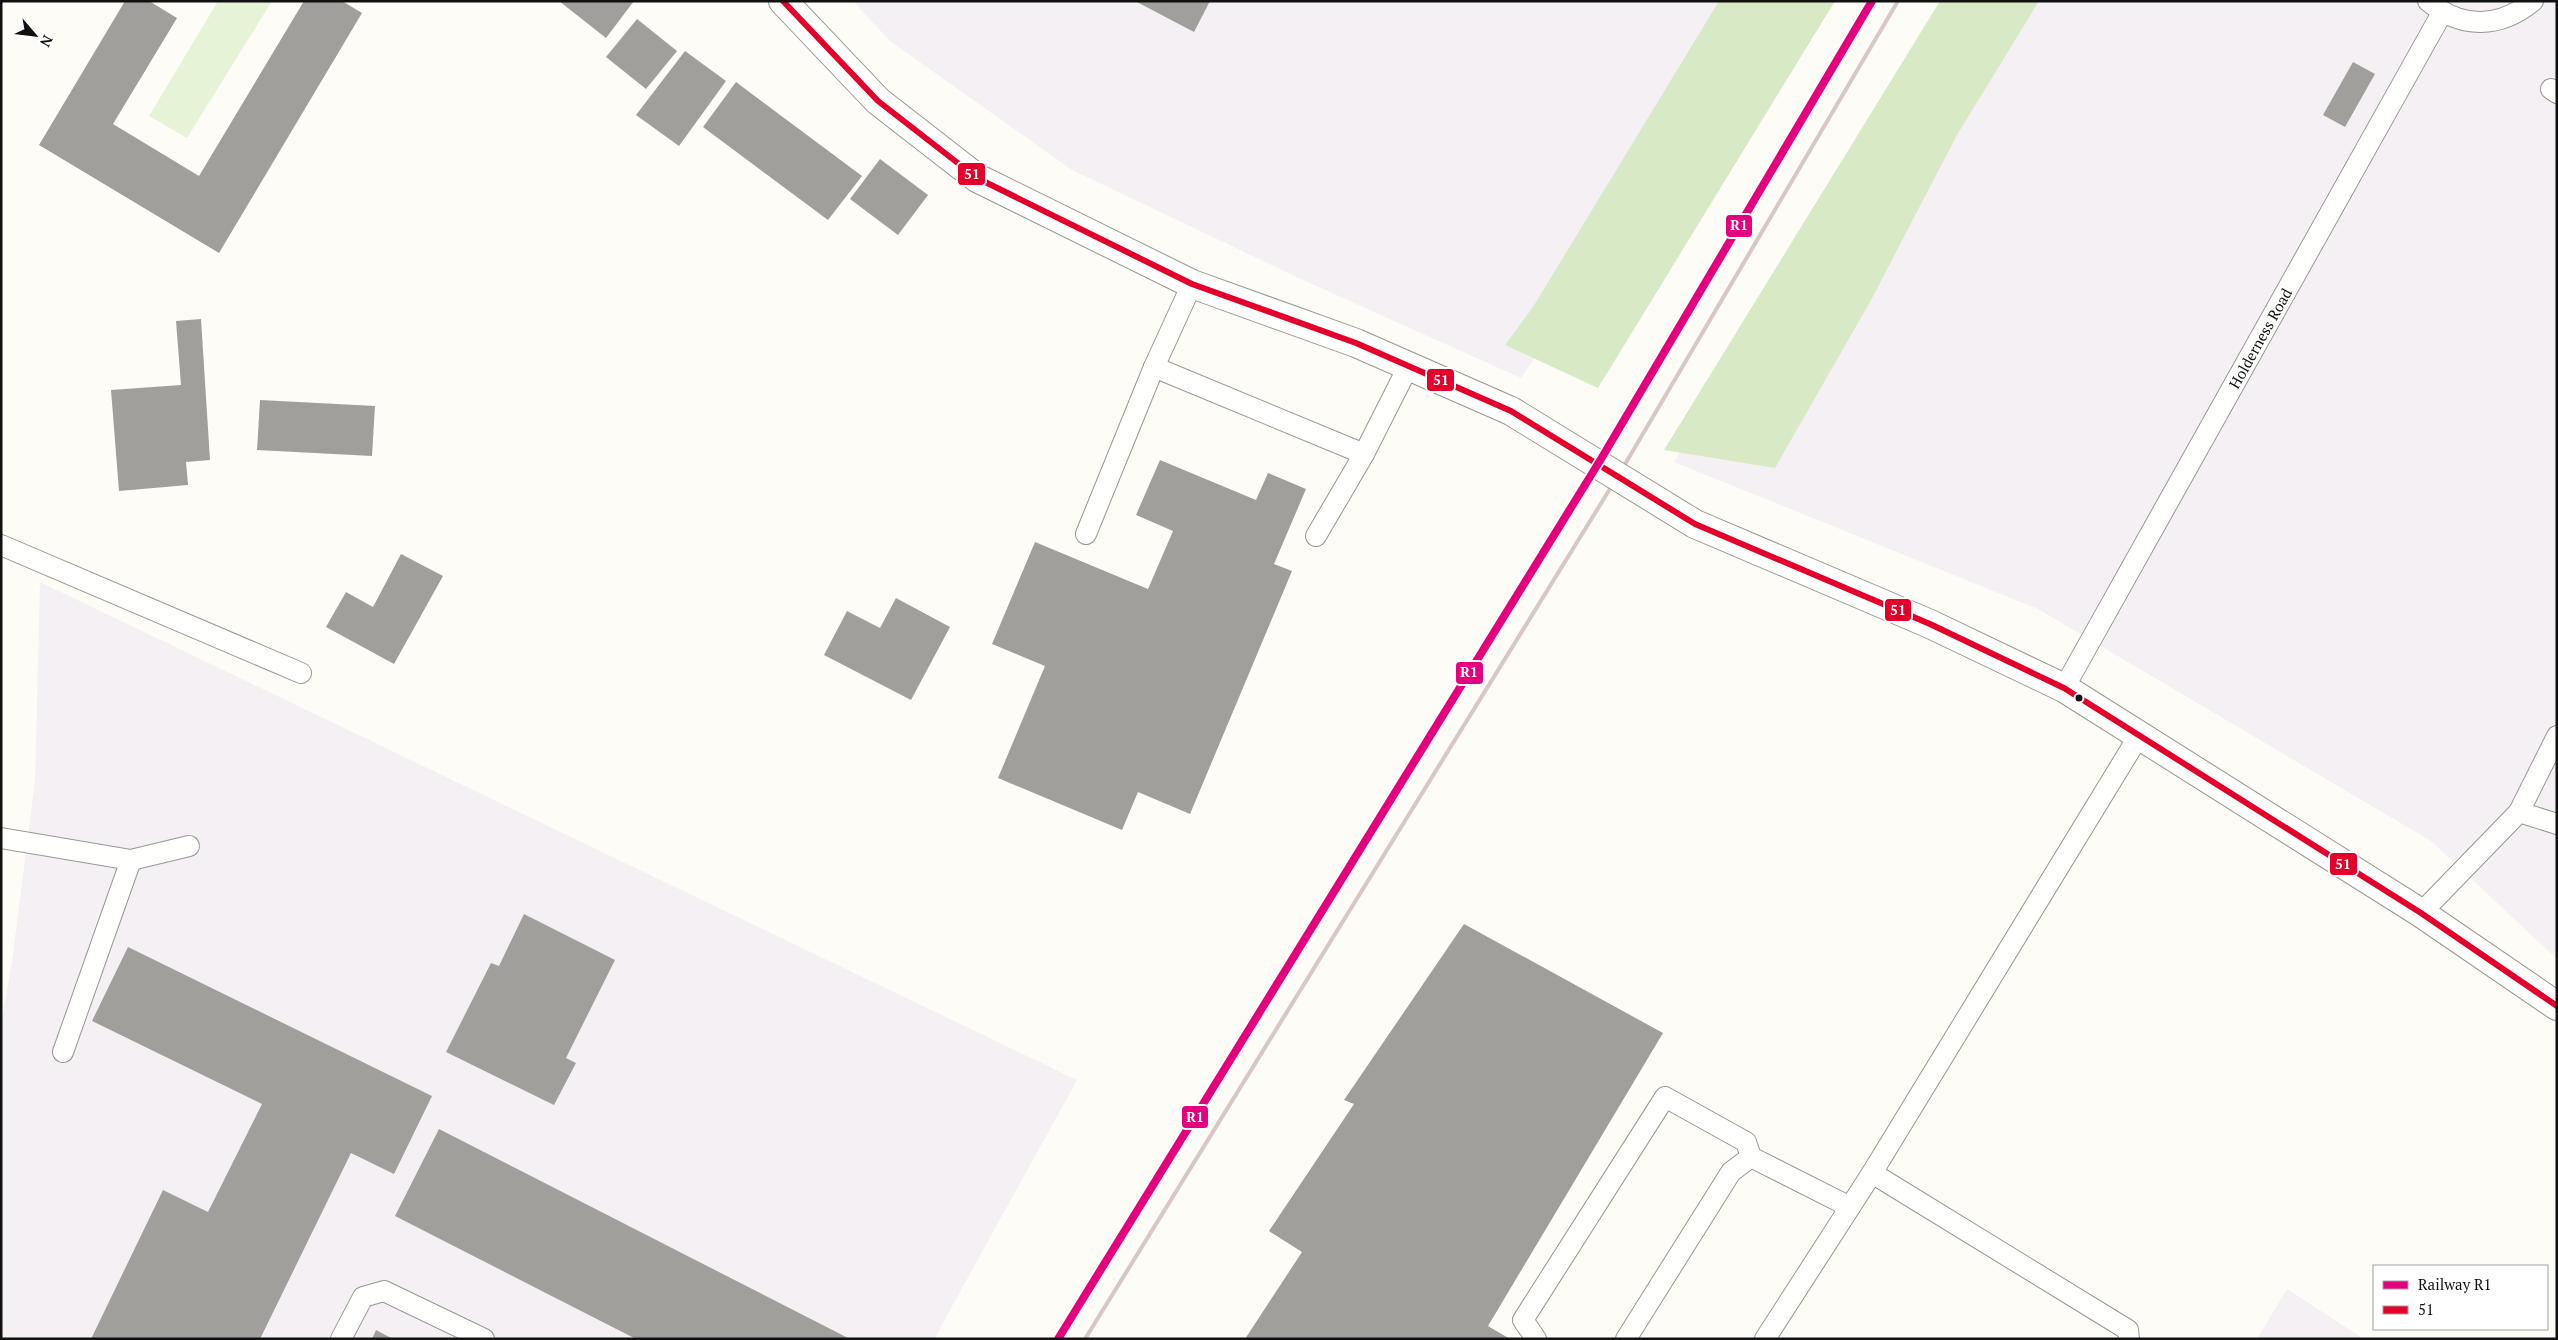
<svg xmlns="http://www.w3.org/2000/svg" width="2558" height="1340" font-family="'PT Serif',serif">
	<style>
		.industrial { fill: #f5f0f3 }
		.green { fill: #e7f3d7 }
		.forest { fill: #d8eac5 }
		.building { fill: #a19f9c }
		.lines { fill: none; stroke-linecap: round; stroke-linejoin: round }
		.service-casing { stroke: #979795; stroke-width: 22 }
		.tertiary-casing { stroke: #979795; stroke-width: 30 }
		.service { stroke: #fffffe; stroke-width: 20 }
		.tertiary { stroke: #fffffe; stroke-width: 28 }
		.rail { stroke: #d9c6c7; stroke-width: 4 }
		.tertiary-bridge-casing { stroke: #979795; stroke-width: 30; stroke-linecap: butt }
		.tertiary-bridge { stroke: #fffffe; stroke-width: 28 }
		.bus-1-casing { stroke: #fff; stroke-width: 10 }
		.bus-1 { stroke: #e4002b; stroke-width: 6 }
		.rail-1-casing { stroke: #fff; stroke-width: 11 }
		.rail-1 { stroke: #e5007d; stroke-width: 8 }
		.bus-dot { fill: #111; stroke: #fff; stroke-width: 2 }
		.labels { text-anchor: middle; dominant-baseline: central; stroke-width: 5; stroke-linejoin: round; paint-order: stroke }
		.street-label { font-size: 15px; fill: #111; stroke: #fff }
		.line-badge { stroke: #fff; stroke-width: 2 }
		.badge-label { font-size: 14px; text-anchor: middle; font-weight: bold; fill: #fff }
	</style>
	<rect width="100%" height="100%" fill="#fdfcf7"/>
	<g class="industrial">
		<path d="M853 1H1776L1521 378 1303 280 1072 170 890 41Z"/>
		<path d="M1957 1H2557V959L2431 841 2038 609 1674 462Z"/>
		<path d="M40 582 1077 1080 934 1339H1V1025L12 961 35 781Z"/>
		<path d="M2287 1289 2364 1339H2257Z"/>
	</g>
	<path class="green" d="M218 1H272L187 138 149 116Z"/>
	<g class="forest">
		<path d="M1719 1H1835L1598 388 1505 345 1533 307Z"/>
		<path d="M1940 1H2039L1957 135 1870 302 1775 468 1664 450Z"/>
	</g>
	<g class="building">
		<path d="M125 1H149L177 18 113 124 199 176 304 1H342L362 13 219 253 39 145Z"/>
		<path d="M559 1H634L606 38Z"/>
		<path d="M1135 1H1210L1194 32Z"/>
		<path d="M637 19 677 51 646 89 606 57Z"/>
		<path d="M685 51 726 81 679 146 636 115Z"/>
		<path d="M2353 62 2375 74 2345 127 2323 115Z"/>
		<path d="M736 82 862 176 828 220 703 127Z"/>
		<path d="M880 159 928 195 898 235 850 199Z"/>
		<path d="M201 319 210 460 186 462 188 485 119 491 111 390 181 385 176 321Z"/>
		<path d="M260 400 375 406 372 456 257 450Z"/>
		<path d="M1160 460 1256 500 1268 473 1306 489 1274 564 1292 571 1190 814 1138 792 1122 830 998 778 1045 666 992 644 1035 542 1148 589 1173 531 1136 515Z"/>
		<path d="M401 554 443 576 394 664 326 627 346 592 373 607Z"/>
		<path d="M896 598 950 627 911 700 824 655 847 611 880 628Z"/>
		<path d="M524 914 615 960 566 1058 576 1063 554 1105 446 1052 491 963 499 966Z"/>
		<path d="M1464 924 1663 1033 1488 1326 1510 1339H1245L1302 1252 1269 1231 1354 1104 1344 1100Z"/>
		<path d="M128 947 432 1096 394 1174 351 1153 260 1339H91L163 1190 208 1212 262 1104 92 1021Z"/>
		<path d="M439 1129 850 1339H636L395 1216Z"/>
		<path d="M376 1330 393 1339H372Z"/>
	</g>
	<g class="lines">
		<defs>
			<g id="service">
				<path d="M2428 1C2462 30 2500 28 2533 1"/>
				<path d="M2551 89 2557 93"/>
				<path d="M1192 284 1154 367 1364 454 1409 365"/>
				<path d="M1086 534 1154 367"/>
				<path d="M1316 536 1364 454"/>
				<path d="M1 545 301 673"/>
				<path id="s1" d="M2064 688 2442 13"/>
				<path d="M2519 812 2557 824"/>
				<path d="M1 838 131 860 63 1052"/>
				<path d="M131 860 189 846"/>
				<path d="M2421 913 2519 812 2557 736"/>
				<path d="M1872 1173 2128 1330 2129 1339"/>
				<path d="M341 1339 363 1297 384 1291 484 1339"/>
				<path d="M1536 1339 1523 1320 1665 1097 1746 1142 1751 1157 1850 1207"/>
				<path d="M1626 1339 1731 1172 1751 1157"/>
				<path d="M1765 1339 1872 1173 2140 734"/>
			</g>
			<g id="tertiary">
				<path d="M783 1 878 101 977 178 1192 284 1356 343 1511 411"/>
				<path d="M1695 524 1930 624 2064 688 2421 913 2557 1006"/>
			</g>
		</defs>
		<use href="#service" class="service-casing"/>
		<use href="#tertiary" class="tertiary-casing"/>
		<use href="#service" class="service"/>
		<use href="#tertiary" class="tertiary"/>
		<path class="rail" d="M1085 1339 1621 471 1898 1"/>
		<defs>
			<path id="tertiary-bridge" d="M1511 411 1695 524"/>
		</defs>
		<use href="#tertiary-bridge" class="tertiary-bridge-casing"/>
		<use href="#tertiary-bridge" class="tertiary-bridge"/>
		<defs>
			<path id="bus-1" d="M783 1 878 101 977 178 1192 284 1356 343 1511 411 1695 524 1930 624 2064 688 2421 913 2557 1006"/>
		</defs>
		<use href="#bus-1" class="bus-1-casing"/>
		<use href="#bus-1" class="bus-1"/>
		<defs>
			<path id="rail-1" d="M1058 1339 1601 459 1872 1"/>
		</defs>
		<use href="#rail-1" class="rail-1-casing"/>
		<use href="#rail-1" class="rail-1"/>
	</g>
	<circle class="bus-dot" cx="2079" cy="698" r="4.5"/>
	<g class="labels">
		<g class="street-label">
			<text stroke="none"><textPath href="#s1" startOffset="401">Holderness Road</textPath></text>
		</g>
	</g>
	<g class="line-badge">
		<rect x="957" y="162" width="29" height="24" rx="5" fill="#e4002b"/>
		<rect x="1725" y="214" width="28" height="24" rx="5" fill="#e5007d"/>
		<rect x="1426" y="368" width="29" height="24" rx="5" fill="#e4002b"/>
		<rect x="1884" y="598" width="28" height="24" rx="5" fill="#e4002b"/>
		<rect x="1455" y="661" width="29" height="24" rx="5" fill="#e5007d"/>
		<rect x="2329" y="852" width="29" height="24" rx="5" fill="#e4002b"/>
		<rect x="1181" y="1105" width="28" height="24" rx="5" fill="#e5007d"/>
	</g>
	<g class="badge-label">
		<text x="972" y="179">51</text>
		<text x="1739" y="230">R1</text>
		<text x="1441" y="385">51</text>
		<text x="1898" y="615">51</text>
		<text x="1469" y="677">R1</text>
		<text x="2343" y="869">51</text>
		<text x="1195" y="1122">R1</text>
	</g>
	<rect width="2558" height="1340" fill="none" stroke="#111111" stroke-width="5"/>
	<rect x="2373" y="1265" width="175" height="65" fill="#ffffff" stroke="#a0a0a0"/>
	<rect x="2383" y="1281" width="25" height="8" fill="#e5007d" stroke="#a0a0a0"/>
	<text x="2418" y="1290" font-size="15" fill="#111111">Railway R1</text>
	<rect x="2383" y="1306" width="25" height="8" fill="#e4002b" stroke="#a0a0a0"/>
	<text x="2418" y="1315" font-size="15" fill="#111111">51</text>
	<g transform="translate(35 35) rotate(118)" stroke="#ffffff" stroke-width="4" paint-order="stroke">
	<path d="M0-4L9 19L0 12L-9 19Z" fill="#111111"/>
	<text y="-8" font-size="14" font-weight="bold" text-anchor="middle" fill="#111111">N</text>
	</g>
</svg>
